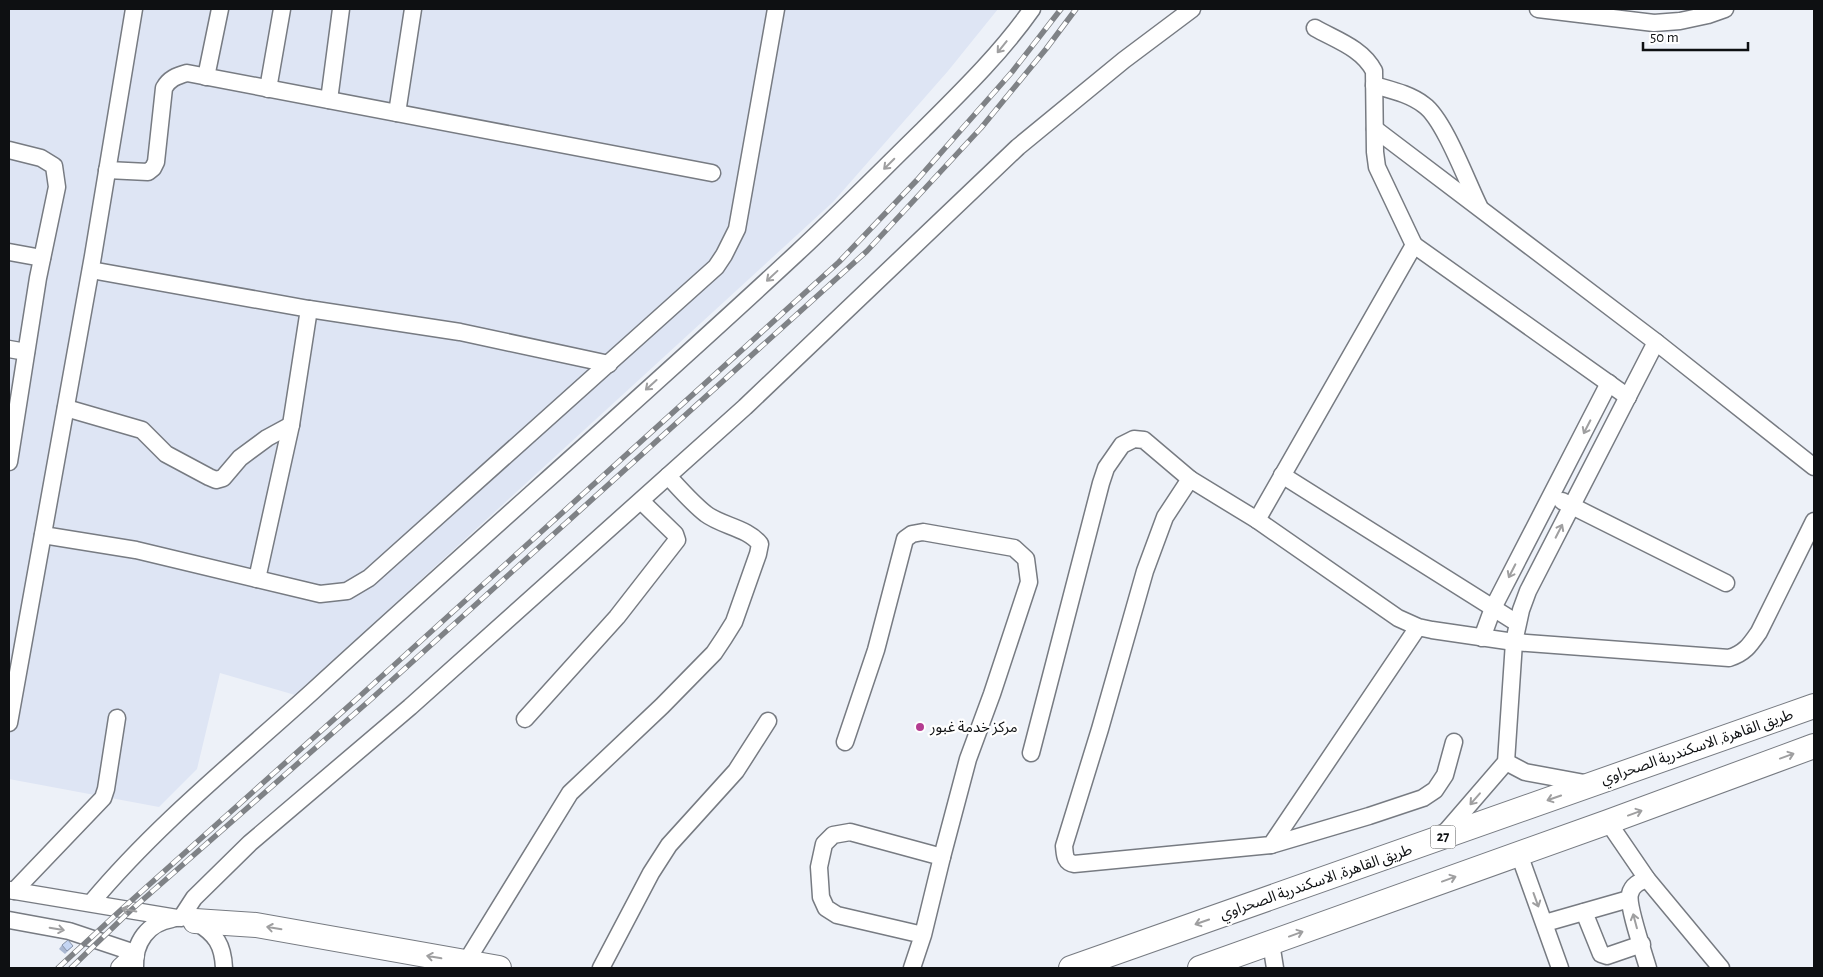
<svg xmlns="http://www.w3.org/2000/svg" width="1823" height="977" font-family="'Alegreya Sans','Noto Sans Arabic',sans-serif">
	<style>
		.built { fill: #dee5f4 }
		.lines { fill: none; stroke-linecap: round; stroke-linejoin: round }
		.minor-casing { stroke: #777b82; stroke-width: 19 }
		.major-casing { stroke: #777b82; stroke-width: 22 }
		.highway-casing { stroke: #777b82; stroke-width: 26 }
		.minor { stroke: #fff; stroke-width: 16 }
		.major { stroke: #fff; stroke-width: 20 }
		.highway { stroke: #fff; stroke-width: 24 }
		.rail-casing { stroke: #7f8286; stroke-width: 5.5 }
		.rail { stroke: #fff; stroke-width: 4; stroke-dasharray: 11; stroke-linecap: butt }
		.wall { fill: #a9b7d1 }
		.building { fill: #c4d5f3; stroke: #8995aa }
		.oneway { stroke: #9f9fa0 }
		.poi-dot { fill: #b43c91; stroke: #fff; stroke-width: 2 }
		.labels { text-anchor: middle; dominant-baseline: central; stroke-width: 4.5; stroke-linejoin: round; paint-order: stroke }
		.shield { fill: #fff; stroke: #565859; stroke-width: 1 }
		.shield-label { font-size: 14px; font-weight: bold; fill: #0e1012 }
		.poi-label { font-size: 15px; fill: #0e1012; stroke: #fff; text-anchor: start }
		.street-label { font-size: 15px; fill: #0e1012; stroke: #fff }
	</style>
	<rect width="100%" height="100%" fill="#edf1f8"/>
	<path class="built" d="M9 9H998L948 71 833 202 295 695 220 673 197 769 159 807 9 779Z"/>
	<g class="lines">
		<defs>
			<g id="minor">
				<path d="M1538 9 1654 23 1680 21 1708 15 1725 9"/>
				<path d="M1315 28C1336 40 1362 48 1374 71L1375 152 1377 167 1414 245"/>
				<path d="M206 77 220 9"/>
				<path d="M1374 85C1391 90 1410 94 1424 105 1444 119 1467 182 1479 206"/>
				<path d="M268 89 282 9"/>
				<path d="M329 100 341 9"/>
				<path d="M397 113 413 9"/>
				<path d="M1375 129 1656 342 1814 467"/>
				<path d="M9 150 41 158 54 166 57 187 38 278 9 462"/>
				<path d="M107 170 148 172 153 168 156 162 164 88C169 79 176 76 187 73L712 173"/>
				<path d="M9 252 42 258"/>
				<path d="M91 270 309 309 291 425 257 579"/>
				<path d="M309 309 460 332 609 364"/>
				<path d="M9 349 26 352"/>
				<path d="M66 408 142 430 166 454 209 477 216 480 223 478 240 458 267 438 291 425"/>
				<path d="M1282 475 1517 623"/>
				<path d="M1562 501 1726 583"/>
				<path d="M1257 520 1414 245 1628 397"/>
				<path d="M43 535 136 550 320 594 347 591 369 578 716 267 724 255 737 229 776 9"/>
				<path d="M1418 627 1271 845 1074 864C1064 862 1065 854 1064 846L1100 729 1145 571 1165 517 1190 479 1257 520 1398 618 1418 627 1432 630 1514 642 1729 658C1745 653 1750 645 1759 632L1814 521"/>
				<path d="M1482 638 1493 608 1609 383"/>
				<path d="M525 719 617 617 677 540 675 534 641 501"/>
				<path d="M9 723 93 256 134 9"/>
				<path d="M845 742 876 650 905 539 912 534 923 532 1014 548 1026 559 1029 582 992 694 968 759 942 857"/>
				<path d="M1031 753 1101 483 1106 468 1122 445 1134 439 1144 440 1190 479"/>
				<path d="M1506 762 1525 772 1590 784"/>
				<path d="M1608 822 1647 879 1721 968"/>
				<path d="M1443 835 1506 762 1514 642 1521 610 1528 591 1656 342"/>
				<path d="M1271 845 1369 816 1423 798 1435 790 1445 775 1454 742"/>
				<path d="M1519 854 1560 968"/>
				<path d="M1647 879C1639 882 1632 885 1630 894 1627 905 1644 954 1648 968"/>
				<path d="M9 890 177 918"/>
				<path d="M14 891 103 798 106 789 117 718"/>
				<path d="M91 903C157 824 237 760 313 691 473 544 638 401 797 253 840 213 881 171 923 130 962 91 1001 53 1032 9"/>
				<path d="M1584 912 1601 954 1607 956 1642 944"/>
				<path d="M181 918 194 898 250 843 410 707 745 407 1018 147 1124 60 1192 9"/>
				<path d="M9 920 69 931 135 953"/>
				<path d="M196 922C216 934 223 945 224 968"/>
				<path d="M1545 923 1629 899"/>
				<path d="M1271 943 1275 968"/>
				<path d="M466 962 570 793 662 706 714 653 724 638 734 622 758 554 760 544C748 528 722 526 706 514 692 503 680 489 668 476"/>
				<path d="M135 967C134 942 148 923 172 919"/>
				<path d="M601 968 651 873 669 845 736 771 768 721"/>
				<path d="M912 968 923 935 942 857 850 832 833 835 824 844 819 867 821 897 826 908 837 915 923 935"/>
			</g>
			<path id="major" d="M121 968 134 956"/>
			<g id="highway">
				<path d="M195 921 256 925 499 968"/>
				<path d="M1071 968 1814 706"/>
				<path d="M1200 968 1608 822 1814 746"/>
			</g>
		</defs>
		<use href="#minor" class="minor-casing"/>
		<use href="#major" class="major-casing"/>
		<use href="#highway" class="highway-casing"/>
		<use href="#minor" class="minor"/>
		<use href="#major" class="major"/>
		<use href="#highway" class="highway"/>
		<defs>
			<g id="rail">
				<path d="M58 968 122 909 360 696 839 262 917 180 1012 72 1061 9"/>
				<path d="M71 968 130 911 369 701 867 251 981 128 1046 49 1076 9"/>
			</g>
		</defs>
		<use href="#rail" class="rail-casing"/>
		<use href="#rail" class="rail"/>
	</g>
	<path class="wall" d="M62 945 73 946 65 954 59 949Z"/>
	<path class="building" d="M68 940 73 946 67 951 62 945Z"/>
	<defs><path id="oneway-shaft" d="M-6 0H5M1.5-3L5.5 0L1.5 3" fill="none" stroke-width="1.6" stroke-linecap="round" stroke-linejoin="round" transform="scale(1.25)"/></defs>
	<g class="oneway">
		<use href="#oneway-shaft" transform="translate(1002 47) rotate(129)"/>
		<use href="#oneway-shaft" transform="translate(889 164) rotate(135)"/>
		<use href="#oneway-shaft" transform="translate(772 276) rotate(137)"/>
		<use href="#oneway-shaft" transform="translate(651 385) rotate(138)"/>
		<use href="#oneway-shaft" transform="translate(1587 427) rotate(117)"/>
		<use href="#oneway-shaft" transform="translate(1559 531) rotate(-63)"/>
		<use href="#oneway-shaft" transform="translate(1512 571) rotate(117)"/>
		<use href="#oneway-shaft" transform="translate(1787 756) rotate(-20)"/>
		<use href="#oneway-shaft" transform="translate(1554 798) rotate(161)"/>
		<use href="#oneway-shaft" transform="translate(1475 799) rotate(131)"/>
		<use href="#oneway-shaft" transform="translate(1635 813) rotate(-20)"/>
		<use href="#oneway-shaft" transform="translate(1449 879) rotate(-20)"/>
		<use href="#oneway-shaft" transform="translate(1536 900) rotate(70)"/>
		<use href="#oneway-shaft" transform="translate(129 910) rotate(-168)"/>
		<use href="#oneway-shaft" transform="translate(1635 921) rotate(-105)"/>
		<use href="#oneway-shaft" transform="translate(1202 922) rotate(161)"/>
		<use href="#oneway-shaft" transform="translate(274 928) rotate(-171)"/>
		<use href="#oneway-shaft" transform="translate(57 929) rotate(10)"/>
		<use href="#oneway-shaft" transform="translate(1296 934) rotate(-20)"/>
		<use href="#oneway-shaft" transform="translate(434 957) rotate(-170)"/>
	</g>
	<circle class="poi-dot" cx="920" cy="727" r="5"/>
	<g class="labels">
		<rect class="shield" x="1430.5" y="825.5" width="25" height="23" rx="4"/>
		<g class="shield-label">
			<text x="1443" y="837">27</text>
		</g>
		<g class="poi-label">
			<text x="930" y="727">مركز خدمة غبور</text>
		</g>
		<g class="street-label">
			<text transform="translate(1697 747) rotate(-19)">طريق القاهرة, الاسكندرية الصحراوي</text>
			<text transform="translate(1316 882) rotate(-19)">طريق القاهرة, الاسكندرية الصحراوي</text>
		</g>
	</g>
	<rect width="1823" height="977" fill="none" stroke="#0e1012" stroke-width="20"/>
	<path d="M1643 42v8h105v-8" fill="none" stroke="#0e1012" stroke-width="2.5"/>
	<text x="1650" y="42" font-size="15" fill="#0e1012" stroke="#ffffff" stroke-width="4" paint-order="stroke">50 m</text>
</svg>
